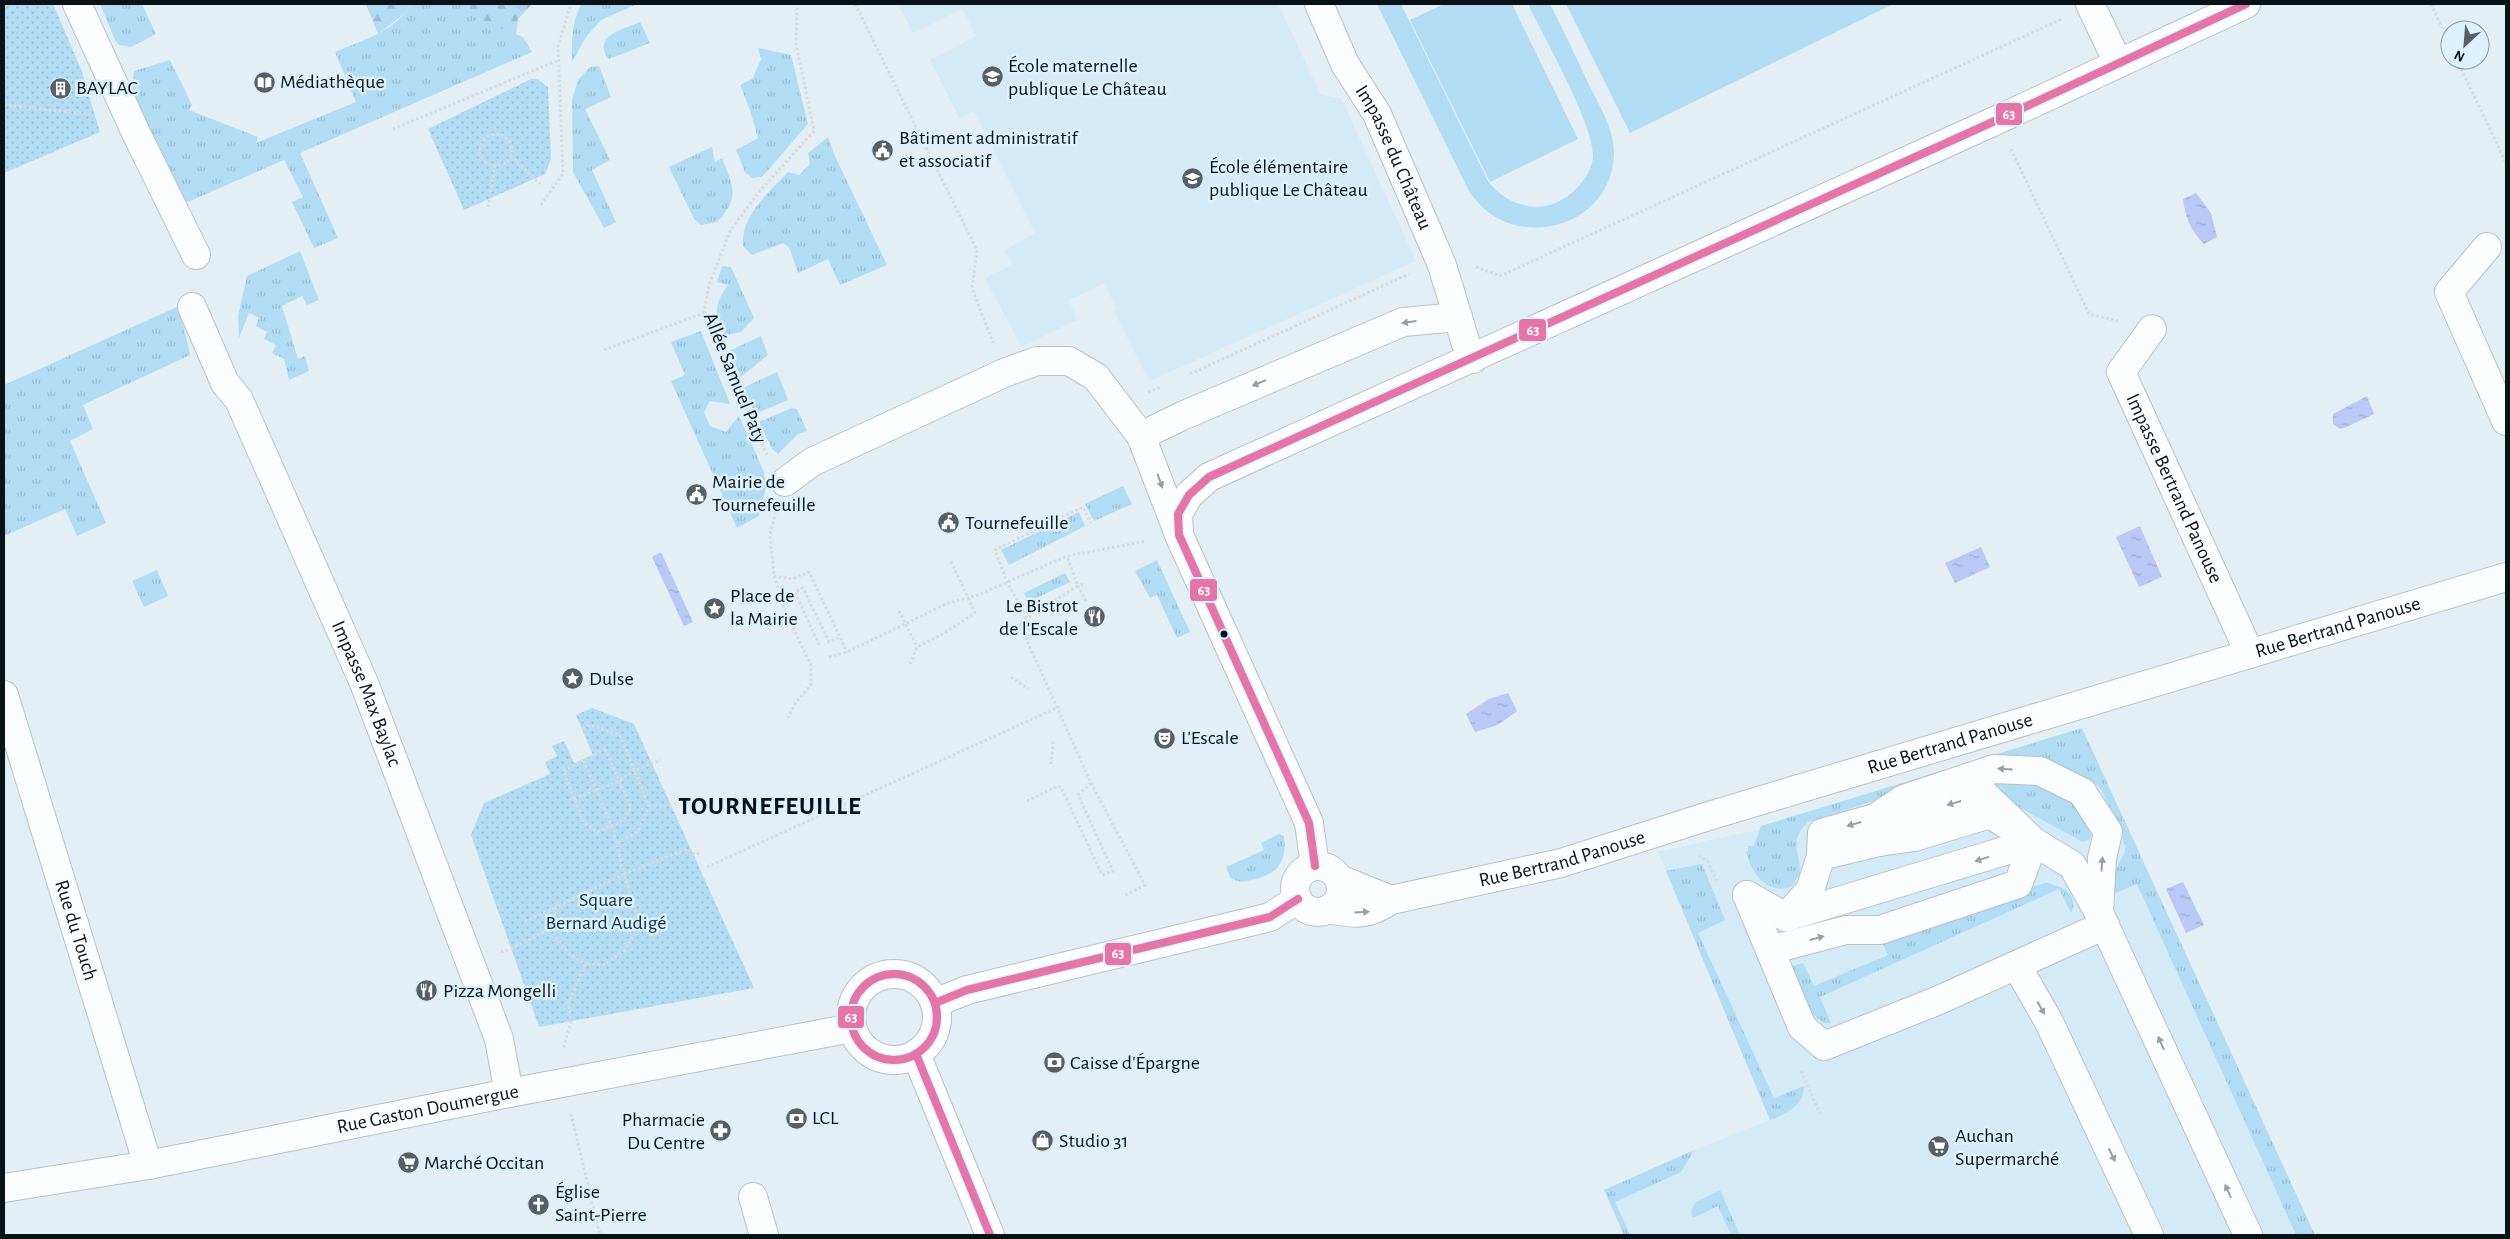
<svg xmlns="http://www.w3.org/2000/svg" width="2510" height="1239" font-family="'Alegreya Sans',sans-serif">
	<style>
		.built { fill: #d4eaf7 }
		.grass { fill: url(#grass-tufts) }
		.forest { fill: url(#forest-firs) }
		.park { fill: url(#park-dots) }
		.pitch { fill: #b1dcf4 }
		.water { fill: url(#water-ripples) }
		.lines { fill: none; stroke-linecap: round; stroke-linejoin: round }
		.stream { stroke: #b9c8f5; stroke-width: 11 }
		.minor-casing { stroke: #b7c1c6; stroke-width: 30 }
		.path { stroke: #d8dbde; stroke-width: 3; stroke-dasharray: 2.5 2.5; stroke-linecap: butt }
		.minor { stroke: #fbfdfe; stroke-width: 28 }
		.bus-1-casing { stroke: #ddf1fc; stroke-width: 11 }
		.bus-1 { stroke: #e675a7; stroke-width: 8 }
		.oneway { fill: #9a9fa1 }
		.bus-dot { fill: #091216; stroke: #ddf1fc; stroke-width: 2 }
		.labels { text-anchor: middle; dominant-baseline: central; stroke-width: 5; stroke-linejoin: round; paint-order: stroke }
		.poi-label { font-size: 20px; fill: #091216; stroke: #ddf1fc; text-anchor: start }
		.street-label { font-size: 20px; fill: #091216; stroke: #ddf1fc }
		.park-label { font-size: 20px; fill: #063246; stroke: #ddf1fc }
		.district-label { font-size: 25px; font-weight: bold; letter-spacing: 1px; fill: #091216; stroke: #ddf1fc }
		.line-badge { stroke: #ddf1fc; stroke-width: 2 }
		.badge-label { font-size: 14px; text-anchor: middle; font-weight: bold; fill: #fff }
	</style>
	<defs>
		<pattern id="grass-tufts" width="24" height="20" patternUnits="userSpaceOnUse" patternTransform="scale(1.25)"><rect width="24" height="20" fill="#b1dcf4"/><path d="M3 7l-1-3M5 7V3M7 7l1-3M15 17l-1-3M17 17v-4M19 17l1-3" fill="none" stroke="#97bcd0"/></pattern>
		<pattern id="forest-firs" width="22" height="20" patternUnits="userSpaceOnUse" patternTransform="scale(1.25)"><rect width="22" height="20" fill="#b1dcf4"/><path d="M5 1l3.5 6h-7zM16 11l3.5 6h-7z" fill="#97bcd0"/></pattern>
		<pattern id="park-dots" width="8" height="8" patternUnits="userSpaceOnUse" patternTransform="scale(1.25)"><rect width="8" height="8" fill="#b1dcf4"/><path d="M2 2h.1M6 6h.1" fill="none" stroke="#97bcd0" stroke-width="1.8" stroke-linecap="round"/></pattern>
		<pattern id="water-ripples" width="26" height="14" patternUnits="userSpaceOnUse" patternTransform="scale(1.25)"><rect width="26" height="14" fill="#b9c8f5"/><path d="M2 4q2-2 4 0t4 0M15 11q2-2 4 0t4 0" fill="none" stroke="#9eabd1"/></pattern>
	</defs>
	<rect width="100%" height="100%" fill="#e4eff5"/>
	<g class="built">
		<path d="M898 4H1278L1321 95 1341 98 1416 261 1152 380 1148 379 1114 311 1117 309 1104 283 1069 300 1077 320 1021 347 985 278 1012 265 1005 250 1035 233 974 111 959 118 930 60 976 36 962 9 913 33Z"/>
		<path d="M2051 764 2095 784 2101 789 2125 845V851L2114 874 2112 895 2137 883 2296 1235H1624L1604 1190 1692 1151 1770 1120 1658 852Z"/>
	</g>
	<g class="grass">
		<path d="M100 4H142L156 34 131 47 119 45 115 40Z"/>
		<path d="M411 4H468L469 14 523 37 532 52 300 153 338 238 314 248 292 202 303 197 284 160 183 204 136 98 132 85 134 71 170 60 192 105 189 110 258 137 256 143 356 102 335 52C361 41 396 31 411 4Z"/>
		<path d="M582 4H637L601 20 586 37 572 62C572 43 571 20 582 4Z"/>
		<path d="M640 22 650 43 609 59C591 36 624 29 640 22Z"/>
		<path d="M758 48 791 55 808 124 762 177 752 178 745 172 736 150 758 138 750 110 740 85 753 78 761 59Z"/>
		<path d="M599 66 611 97 585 109 610 160 592 170 616 222 604 228 573 172 572 100 578 80 590 67Z"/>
		<path d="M828 137 834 154 887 265 840 285 828 259 798 273 789 247 783 243 752 255 743 246C741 214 768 194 788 172L799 175 810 164 808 153Z"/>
		<path d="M712 147 715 162 722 158C733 187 741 197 717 222L701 225 694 219 669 167Z"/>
		<path d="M300 251 319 300 307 305 302 296 282 306 298 359 305 356 309 371 289 380 284 359 272 353 276 345 264 339 267 332 256 326 259 318 249 313 239 338 238 316 247 276Z"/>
		<path d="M722 266 731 267 754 318 741 332 724 336C715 311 713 307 728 285L717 282Z"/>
		<path d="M179 306 190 355 83 405 93 429 70 441 106 523 77 536 65 509 4 536V385Z"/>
		<path d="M701 331 730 404 710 401 704 412 710 426 726 432 739 416 764 472 766 487 759 516 737 528 671 381 685 375 671 342Z"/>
		<path d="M761 336 768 355 741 377 729 351Z"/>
		<path d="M777 372 788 400 757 413 753 410 743 388Z"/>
		<path d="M792 408 797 409 807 431 798 434 778 454 772 449 759 422Z"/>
		<path d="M1123 486 1132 504 1094 521 1085 504Z"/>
		<path d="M1079 512 1085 526 1009 565 1001 550Z"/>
		<path d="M1157 560 1190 632 1177 638 1157 595 1150 598 1135 571Z"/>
		<path d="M157 570 168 596 144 607 132 581Z"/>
		<path d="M1065 573 1070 582 1028 602 1024 593Z"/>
		<path d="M2082 728 2315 1235H2296L2137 884 2111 895 2114 874 2125 851V845L2101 789 2095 784 2051 764 1999 761 1808 822C1788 842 1800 850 1800 873L1791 887C1766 895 1751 872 1746 851L1748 852V846H1754L1761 826Z"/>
		<path d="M2020 775 2073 803 2093 832 2090 839 2083 842 1987 790 1976 788Z"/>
		<path d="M1279 834 1284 836C1287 864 1277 874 1252 880 1242 882 1238 883 1230 877L1226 867 1264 850 1261 843Z"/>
		<path d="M1702 864 1725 920 1698 933 1774 1098 1804 1086C1804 1106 1786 1114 1770 1120L1666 871Z"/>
		<path d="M2045 883C2061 885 2080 894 2071 913L2059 889 1820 997 1831 1023H1824L1810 1013 1789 967 1803 963 1814 986 1888 955 1880 937Z"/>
		<path d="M1692 1151 1693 1152 1681 1172 1615 1202 1630 1235H1624L1604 1190Z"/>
		<path d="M1720 1190 1740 1235H1731L1718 1206 1693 1218 1691 1211 1696 1202Z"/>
	</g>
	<g class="forest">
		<path d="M366 4H411L405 13 378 34Z"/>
		<path d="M468 4H532L518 19 516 35 469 14Z"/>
	</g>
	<g class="park">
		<path d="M4 4H53L81 69 100 132 4 173Z"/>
		<path d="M531 79H537L548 87 551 159 545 174 464 210 428 129Z"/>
		<path d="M592 708 634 724 754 988 539 1027 471 835 484 803 550 774 545 762 557 756 552 746 564 741 574 763 593 755 576 715Z"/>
	</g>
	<g class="pitch">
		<path d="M1377 4H1401L1488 181C1502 199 1521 209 1545 206 1557 204 1569 196 1577 188 1585 180 1592 168 1593 157 1595 126 1543 36 1528 4H1550C1563 30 1576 56 1588 83 1599 105 1614 128 1614 153 1613 232 1504 256 1467 187Z"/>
		<path d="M1444 4H1512L1578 139 1490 182 1410 20Z"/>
		<path d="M1566 4H1893L1630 133Z"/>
	</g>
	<g class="water">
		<path d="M2196 193 2211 213 2217 237 2204 244C2191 231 2185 217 2183 199Z"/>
		<path d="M2367 396 2374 414 2344 428 2340 429 2333 424V414Z"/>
		<path d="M2140 526 2162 577 2139 587 2116 537Z"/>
		<path d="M1981 547 1990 567 1955 583 1945 563Z"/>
		<path d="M661 552 693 622 684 626 652 557Z"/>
		<path d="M1508 693 1517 711 1498 725 1475 732 1466 714 1489 699Z"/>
		<path d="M2183 882 2204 925 2186 933 2166 889Z"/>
	</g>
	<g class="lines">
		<path class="stream" d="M521 4 522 5"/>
		<defs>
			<g id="minor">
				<path d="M77 4 136 133 196 255"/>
				<path id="s1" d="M1319 4 1345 64 1377 114 1442 265 1466 344 1473 359"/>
				<path d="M2090 4 2118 63"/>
				<path d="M2487 247 2449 292 2506 421"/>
				<path id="s2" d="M192 307 225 383 239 400 364 683 499 1039 509 1093"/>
				<path id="s3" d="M2152 329 2121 372 2249 652"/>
				<path d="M1141 436 1182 416 1403 322 1458 317"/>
				<path d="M785 482 812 462 1004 373 1037 361H1069L1096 377 1141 436 1178 532"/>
				<path id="s4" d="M4 695 148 1165"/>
				<path d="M1879 842 1914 837 1990 814 2012 828"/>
				<path d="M1821 856 1822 833 1875 818 1904 799 1994 769 2040 771 2082 792 2108 832 2102 858 2099 913"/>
				<path d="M1315 866 1309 823 1179 535 1178 514 1189 495 1209 477 1997 120 2246 4"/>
				<circle cx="1318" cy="889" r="23"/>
				<path d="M1339 879 1391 900"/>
				<path d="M1747 895 1786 917 2034 842 2072 865 2099 913 2248 1235"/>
				<path d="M1747 895 1802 1027 1824 1046 1939 1000 2105 925"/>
				<path id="s5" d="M1329 909C1355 915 1369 915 1391 900L1561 863 1712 815 2506 577"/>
				<path d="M1786 917 1810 890 1821 856 1879 842 1907 816 1984 794 2034 842"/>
				<path d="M1770 950 1846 930H1880L2018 884 2034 842"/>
				<path d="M2017 966 2049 1022 2149 1235"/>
				<circle cx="894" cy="1017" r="43"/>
				<path d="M935 1003 967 990 1270 917 1298 899"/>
				<path d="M916 1054 990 1235"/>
				<path id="s6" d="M4 1188 148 1165 509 1093 852 1028"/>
				<path d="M753 1197 764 1235"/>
			</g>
		</defs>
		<use href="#minor" class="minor-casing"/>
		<g class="path">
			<path d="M855 4 977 250 972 288 993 343"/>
			<path d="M2431 4 2450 45"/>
			<path d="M2457 60 2506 163"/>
			<path d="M4 105 90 114"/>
			<path d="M393 129 559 60"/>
			<circle cx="496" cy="150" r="16"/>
			<path d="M2011 149 2089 314 2118 321"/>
			<path d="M510 155 540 184"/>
			<path d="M541 205 563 174 558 46 571 4"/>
			<path d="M488 207 495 165"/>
			<path d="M1476 267 1500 276 2062 19"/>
			<path d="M604 350 704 313"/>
			<path d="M1190 374 1409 274"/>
			<path d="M1148 392 1161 387"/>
			<path d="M767 455 704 313 709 285 730 231 758 193 814 131 796 44 797 4"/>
			<path d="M776 512 770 534 774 576 786 613 811 665V685L796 702 787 720"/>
			<path d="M774 576 792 579 809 572 840 637"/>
			<path d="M1083 584 1078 586 1087 603"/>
			<path d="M899 611 917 647"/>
			<path d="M1027 618 1007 582 995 550 1083 507 1091 523"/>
			<path d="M819 645 795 592 803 588 829 642 840 637 847 652"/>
			<path d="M829 657 847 652 948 603 978 595 1067 556 1147 541"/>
			<path d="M910 664 917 647 941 635 975 613 950 559"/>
			<path d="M1011 677 1028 689"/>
			<path d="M583 729 591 725 620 735 649 806 638 831 616 844"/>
			<path d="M605 749 631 807 624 820 598 832 584 823 563 771Z"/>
			<path d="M584 761 612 826 624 874 687 849 695 855 701 852"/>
			<path d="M1051 764 1053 741"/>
			<path d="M1091 783 1145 885 1124 896"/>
			<path d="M574 799 619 781 635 770 661 760"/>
			<path d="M1027 801 1058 786 1061 787 1102 875 1113 871 1078 795 1091 783 1019 623 1078 586 1067 556"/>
			<path d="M649 806H668L680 802"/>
			<path d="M1699 855 1708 862 1717 882"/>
			<path d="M707 867 1061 706"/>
			<path d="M525 921 555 908"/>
			<path d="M550 929 570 955 586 964"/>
			<path d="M501 952 511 949 550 929 556 907 624 874 640 924 625 950 603 965 586 964 568 1003 571 1021 563 1050"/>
			<path d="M1801 1071 1821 1116"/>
			<path d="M571 1114 600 1235"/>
		</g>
		<use href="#minor" class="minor"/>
		<defs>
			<g id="bus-1">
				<path d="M1315 866 1309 823 1179 535 1178 514 1189 495 1209 477 1997 120 2246 4"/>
				<circle cx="894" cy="1017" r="43"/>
				<path d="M935 1003 967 990 1270 917 1298 899"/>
				<path d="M916 1054 990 1235"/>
			</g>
		</defs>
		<use href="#bus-1" class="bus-1-casing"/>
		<use href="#bus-1" class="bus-1"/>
	</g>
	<defs><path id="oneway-solid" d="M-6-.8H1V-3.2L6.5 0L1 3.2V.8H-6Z" transform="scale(1.25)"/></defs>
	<g class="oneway">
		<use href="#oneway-solid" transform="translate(1409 322) rotate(172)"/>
		<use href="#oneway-solid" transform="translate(1259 383) rotate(157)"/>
		<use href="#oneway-solid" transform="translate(1160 481) rotate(70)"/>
		<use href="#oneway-solid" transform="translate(2005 769) rotate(-177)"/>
		<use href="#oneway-solid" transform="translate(1954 803) rotate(164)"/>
		<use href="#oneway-solid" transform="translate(1854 824) rotate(164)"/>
		<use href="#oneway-solid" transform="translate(1982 859) rotate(163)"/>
		<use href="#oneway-solid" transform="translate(2102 864) rotate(-86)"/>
		<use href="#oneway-solid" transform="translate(1362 912) rotate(-4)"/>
		<use href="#oneway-solid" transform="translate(1817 938) rotate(-15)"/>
		<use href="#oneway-solid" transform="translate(2041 1008) rotate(61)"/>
		<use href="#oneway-solid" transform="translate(2161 1043) rotate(-114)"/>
		<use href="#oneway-solid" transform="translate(2112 1155) rotate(64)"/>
		<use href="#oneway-solid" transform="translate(2228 1191) rotate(-114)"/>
	</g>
	<defs>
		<symbol id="school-disc" viewBox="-11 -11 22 22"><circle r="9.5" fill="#565f64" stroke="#ddf1fc"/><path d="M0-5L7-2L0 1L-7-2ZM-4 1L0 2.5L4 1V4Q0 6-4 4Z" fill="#fff"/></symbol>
		<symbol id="library-disc" viewBox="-11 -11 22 22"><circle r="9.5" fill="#565f64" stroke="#ddf1fc"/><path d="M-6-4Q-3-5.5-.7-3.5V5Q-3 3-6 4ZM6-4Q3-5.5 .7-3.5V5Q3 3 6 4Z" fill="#fff"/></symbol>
		<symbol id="building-disc" viewBox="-11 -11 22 22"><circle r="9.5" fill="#565f64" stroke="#ddf1fc"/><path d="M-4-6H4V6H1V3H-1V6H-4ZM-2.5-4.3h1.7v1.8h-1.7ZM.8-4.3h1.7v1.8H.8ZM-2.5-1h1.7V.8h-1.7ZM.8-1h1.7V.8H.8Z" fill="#fff"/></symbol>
		<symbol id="civic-disc" viewBox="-11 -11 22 22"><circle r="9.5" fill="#565f64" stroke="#ddf1fc"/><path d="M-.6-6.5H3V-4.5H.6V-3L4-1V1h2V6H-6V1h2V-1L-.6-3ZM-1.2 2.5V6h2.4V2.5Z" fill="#fff"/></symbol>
		<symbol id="sight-disc" viewBox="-11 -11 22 22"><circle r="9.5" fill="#565f64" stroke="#ddf1fc"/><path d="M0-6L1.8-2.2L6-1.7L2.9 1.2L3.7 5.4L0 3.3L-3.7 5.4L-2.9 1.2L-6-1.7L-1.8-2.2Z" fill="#fff"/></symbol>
		<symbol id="restaurant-disc" viewBox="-11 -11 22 22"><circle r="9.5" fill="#565f64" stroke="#ddf1fc"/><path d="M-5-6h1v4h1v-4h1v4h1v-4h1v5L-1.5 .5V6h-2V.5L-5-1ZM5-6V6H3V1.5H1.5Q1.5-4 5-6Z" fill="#fff"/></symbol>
		<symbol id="theatre-disc" viewBox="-11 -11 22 22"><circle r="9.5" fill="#565f64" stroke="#ddf1fc"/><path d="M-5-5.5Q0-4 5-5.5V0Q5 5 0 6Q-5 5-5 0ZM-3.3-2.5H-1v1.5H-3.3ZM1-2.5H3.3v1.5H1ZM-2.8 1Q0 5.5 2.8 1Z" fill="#fff"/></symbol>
		<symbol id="bank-disc" viewBox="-11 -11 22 22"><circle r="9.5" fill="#565f64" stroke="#ddf1fc"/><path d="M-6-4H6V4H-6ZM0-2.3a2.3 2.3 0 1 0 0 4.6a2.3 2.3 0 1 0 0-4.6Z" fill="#fff"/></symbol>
		<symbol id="pharmacy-disc" viewBox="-11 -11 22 22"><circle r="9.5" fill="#565f64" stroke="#ddf1fc"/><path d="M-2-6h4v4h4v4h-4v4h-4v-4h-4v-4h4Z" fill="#fff"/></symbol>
		<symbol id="shop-disc" viewBox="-11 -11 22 22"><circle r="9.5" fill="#565f64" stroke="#ddf1fc"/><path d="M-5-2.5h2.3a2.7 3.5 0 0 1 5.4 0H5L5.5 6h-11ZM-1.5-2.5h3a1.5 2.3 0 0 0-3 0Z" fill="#fff"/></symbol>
		<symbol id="supermarket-disc" viewBox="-11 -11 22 22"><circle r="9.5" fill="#565f64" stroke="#ddf1fc"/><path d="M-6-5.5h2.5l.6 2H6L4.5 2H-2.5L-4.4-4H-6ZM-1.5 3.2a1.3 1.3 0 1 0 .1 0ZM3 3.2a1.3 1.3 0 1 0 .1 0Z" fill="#fff"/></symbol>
		<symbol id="church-disc" viewBox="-11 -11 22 22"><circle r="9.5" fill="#565f64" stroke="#ddf1fc"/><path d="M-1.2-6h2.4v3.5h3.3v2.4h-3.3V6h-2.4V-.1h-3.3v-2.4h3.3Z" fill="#fff"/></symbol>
	</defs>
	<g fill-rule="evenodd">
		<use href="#school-disc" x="980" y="64" width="25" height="25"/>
		<use href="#library-disc" x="252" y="70" width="25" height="25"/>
		<use href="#building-disc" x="48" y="76" width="25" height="25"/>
		<use href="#civic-disc" x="870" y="138" width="25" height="25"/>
		<use href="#school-disc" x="1180" y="166" width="25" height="25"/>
		<use href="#civic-disc" x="684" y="482" width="25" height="25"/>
		<use href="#civic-disc" x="936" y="510" width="25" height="25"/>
		<use href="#sight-disc" x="702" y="596" width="25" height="25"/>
		<use href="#restaurant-disc" x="1082" y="604" width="25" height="25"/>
		<use href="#sight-disc" x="560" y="666" width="25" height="25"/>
		<use href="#theatre-disc" x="1152" y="726" width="25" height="25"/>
		<use href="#restaurant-disc" x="414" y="978" width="25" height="25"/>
		<use href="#bank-disc" x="1042" y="1050" width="25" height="25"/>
		<use href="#bank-disc" x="784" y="1106" width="25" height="25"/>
		<use href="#pharmacy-disc" x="708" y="1118" width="25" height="25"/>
		<use href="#shop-disc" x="1030" y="1128" width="25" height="25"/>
		<use href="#supermarket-disc" x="1926" y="1134" width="25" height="25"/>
		<use href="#supermarket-disc" x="396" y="1150" width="25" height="25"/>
		<use href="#church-disc" x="526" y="1192" width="25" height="25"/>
	</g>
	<circle class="bus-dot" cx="1224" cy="634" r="4.5"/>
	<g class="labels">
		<g class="poi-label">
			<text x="1008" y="66">École maternelle<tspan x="1008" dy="23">publique Le Château</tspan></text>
			<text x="280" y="82">Médiathèque</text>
			<text x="76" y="88">BAYLAC</text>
			<text x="899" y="138">Bâtiment administratif<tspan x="899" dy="23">et associatif</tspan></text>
			<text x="1209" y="167">École élémentaire<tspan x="1209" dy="23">publique Le Château</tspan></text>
			<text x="712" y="482">Mairie de<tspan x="712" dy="23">Tournefeuille</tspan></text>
			<text x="965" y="523">Tournefeuille</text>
			<text x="730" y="596">Place de<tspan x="730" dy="23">la Mairie</tspan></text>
			<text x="1078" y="606" text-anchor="end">Le Bistrot<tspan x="1078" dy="23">de l'Escale</tspan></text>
			<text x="589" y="679">Dulse</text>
			<text x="1181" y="738">L'Escale</text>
			<text x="443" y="991">Pizza Mongelli</text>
			<text x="1070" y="1063">Caisse d'Épargne</text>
			<text x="812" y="1118">LCL</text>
			<text x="705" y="1120" text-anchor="end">Pharmacie<tspan x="705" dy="23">Du Centre</tspan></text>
			<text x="1955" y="1136">Auchan<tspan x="1955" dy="23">Supermarché</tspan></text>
			<text x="1059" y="1141">Studio 31</text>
			<text x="424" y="1163">Marché Occitan</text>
			<text x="555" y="1192">Église<tspan x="555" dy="23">Saint-Pierre</tspan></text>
		</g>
		<g class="street-label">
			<text stroke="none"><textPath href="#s1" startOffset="171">Impasse du Château</textPath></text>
			<text transform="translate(735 378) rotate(68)">Allée Samuel Paty</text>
			<text stroke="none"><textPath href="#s3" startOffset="181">Impasse Bertrand Panouse</textPath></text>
			<text stroke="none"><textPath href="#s5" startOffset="1051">Rue Bertrand Panouse</textPath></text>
			<text stroke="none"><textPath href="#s2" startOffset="425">Impasse Max Baylac</textPath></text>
			<text stroke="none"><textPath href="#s5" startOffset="646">Rue Bertrand Panouse</textPath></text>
			<text stroke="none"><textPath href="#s5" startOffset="241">Rue Bertrand Panouse</textPath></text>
			<text stroke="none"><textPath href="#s4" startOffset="246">Rue du Touch</textPath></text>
			<text stroke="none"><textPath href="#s6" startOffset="431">Rue Gaston Doumergue</textPath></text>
		</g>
		<g class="park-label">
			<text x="606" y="900">Square<tspan x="606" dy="23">Bernard Audigé</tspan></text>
		</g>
		<g class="district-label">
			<text x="770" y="806">TOURNEFEUILLE</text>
		</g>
	</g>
	<g class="line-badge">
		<rect x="1995" y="102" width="28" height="24" rx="5" fill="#e675a7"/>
		<rect x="1518" y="318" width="29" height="24" rx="5" fill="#e675a7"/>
		<rect x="1189" y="578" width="29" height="24" rx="5" fill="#e675a7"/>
		<rect x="1104" y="942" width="28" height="24" rx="5" fill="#e675a7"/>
		<rect x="837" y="1005" width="28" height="24" rx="5" fill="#e675a7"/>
	</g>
	<g class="badge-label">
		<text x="2009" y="119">63</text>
		<text x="1533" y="335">63</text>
		<text x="1204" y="595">63</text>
		<text x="1118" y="958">63</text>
		<text x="851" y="1022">63</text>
	</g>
	<rect width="2510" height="1239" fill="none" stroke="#091216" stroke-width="10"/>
	<g transform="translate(2465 45) rotate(206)"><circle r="24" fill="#ddf1fc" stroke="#8898a0"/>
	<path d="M0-4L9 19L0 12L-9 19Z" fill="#565f64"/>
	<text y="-8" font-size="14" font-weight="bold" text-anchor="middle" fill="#091216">N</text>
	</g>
</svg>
